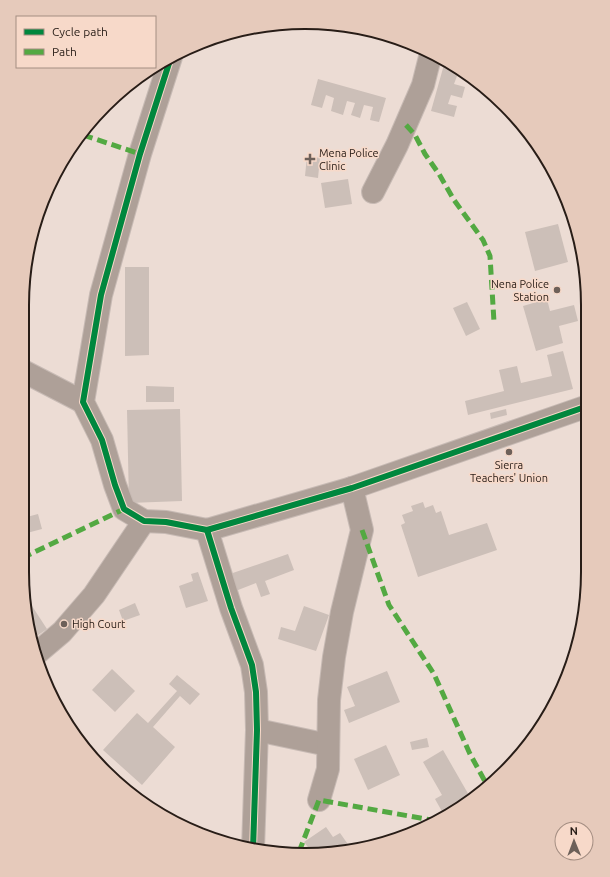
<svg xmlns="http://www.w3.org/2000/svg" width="610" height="877" font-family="Ubuntu,sans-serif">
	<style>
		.building { fill: #ccbfb8 }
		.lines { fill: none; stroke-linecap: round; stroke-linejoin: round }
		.minor-casing { stroke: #c7bab4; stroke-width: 24 }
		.minor { stroke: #aea098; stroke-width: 22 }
		.quiet { stroke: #53a942; stroke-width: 5; stroke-dasharray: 10 5; stroke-linecap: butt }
		.cycleway-casing { stroke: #f7d9c9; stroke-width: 8 }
		.cycleway { stroke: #00873e; stroke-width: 6 }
		.poi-dot { fill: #6d6059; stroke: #f7d9c9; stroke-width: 1.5 }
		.labels { text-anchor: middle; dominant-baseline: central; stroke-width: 3; stroke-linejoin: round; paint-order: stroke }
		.poi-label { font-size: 11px; fill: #281d17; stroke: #f7d9c9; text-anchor: start }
		.rim { fill: none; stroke: #281d17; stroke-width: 2 }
	</style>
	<rect width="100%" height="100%" fill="#ecdcd4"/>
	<g class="building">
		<path d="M350 26 360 27 399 39V41Z"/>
		<path d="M445 61 462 70 468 74 467 78 457 76 454 84 465 87 462 98 451 95 448 104 457 106 454 117 431 111Z"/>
		<path d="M318 79 386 98 379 122 370 120 373 107 364 105 360 118 351 115 355 103 347 101 343 115 331 111 334 98 326 95 322 108 311 105Z"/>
		<path d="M307 156 320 158 318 178 305 176Z"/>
		<path d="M348 179 352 204 325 208 321 183Z"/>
		<path d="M558 224 568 262 535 271 525 232Z"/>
		<path d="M125 267H149V355L125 356Z"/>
		<path d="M547 299 550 311 574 305 578 321 559 326 563 343 536 351 523 306Z"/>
		<path d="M467 302 480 329 466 336 453 308Z"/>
		<path d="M563 351 573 389 468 415 465 401 504 391 499 370 517 366 521 383 552 376 547 355Z"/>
		<path d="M146 386 174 387V402H146Z"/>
		<path d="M180 409 182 501 129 503 127 410Z"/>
		<path d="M506 409 507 415 491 419 490 413Z"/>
		<path d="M23 499 28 514 23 515Z"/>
		<path d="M423 502 425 508 433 505 436 513 441 511 449 535 487 523 497 550 418 577 401 525 405 523 402 515 413 511 411 506Z"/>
		<path d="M38 514 42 529 23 534V518Z"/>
		<path d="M288 554 294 570 265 581 270 594 261 597 256 583 233 592 227 575Z"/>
		<path d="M198 572 208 601 186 608 179 586 193 581 191 574Z"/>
		<path d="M135 603 140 615 123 621 119 610Z"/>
		<path d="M32 606 47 629 31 640 27 610Z"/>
		<path d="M304 606 329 615 316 651 278 639 281 627 295 631Z"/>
		<path d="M112 669 135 691 115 712 92 690Z"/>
		<path d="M387 671 400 702 349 723 344 710 355 706 347 687Z"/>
		<path d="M177 675 200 694 190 705 180 696 153 727 175 747 142 785 103 750 137 713 148 723 177 691 169 684Z"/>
		<path d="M427 738 429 747 412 750 410 742Z"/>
		<path d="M386 745 400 775 368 790 354 759Z"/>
		<path d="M443 750 470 797 444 815 435 799 442 795 423 762Z"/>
		<path d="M326 827 333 837 340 833 352 850 311 851 304 842Z"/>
	</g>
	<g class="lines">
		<defs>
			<g id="minor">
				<path d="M171 57 140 154 101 295 83 402 102 440 115 485 124 509 144 521 166 522 207 530 352 488 585 407"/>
				<path d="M373 192 397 145 423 85 431 53"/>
				<path d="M25 372 83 402"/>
				<path d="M207 530 231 608 252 665 256 692 257 730 253 849"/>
				<path d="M36 654 62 632 94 595 144 521"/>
				<path d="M257 730 328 745"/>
				<path d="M319 800 328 769 329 700 334 657 342 612 362 530 352 488"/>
			</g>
		</defs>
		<use href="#minor" class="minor-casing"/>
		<use href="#minor" class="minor"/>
		<g class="quiet">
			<path d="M406 125 415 135 425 154 439 174 454 200 483 240 490 256 494 322"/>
			<path d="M83 135 140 154"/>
			<path d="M362 530 389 605 434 674 470 754 487 785"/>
			<path d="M22 558 124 509"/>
			<path d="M299 852 319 800 437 821"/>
		</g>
		<defs>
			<g id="cycleway">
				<path d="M171 57 140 154 101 295 83 402 102 440 115 485 124 509 144 521 166 522 207 530 352 488 585 407"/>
				<path d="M207 530 231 608 252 665 256 692 257 730 253 849"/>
			</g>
		</defs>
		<use href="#cycleway" class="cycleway-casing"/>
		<use href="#cycleway" class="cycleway"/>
	</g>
	<g class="poi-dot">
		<path d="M308 153h4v4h4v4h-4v4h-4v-4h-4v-4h4z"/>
		<circle cx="557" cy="290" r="4"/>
		<circle cx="509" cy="452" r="4"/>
		<circle cx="64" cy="624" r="4"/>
	</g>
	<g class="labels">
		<g class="poi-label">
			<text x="319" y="153">Mena Police<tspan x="319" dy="13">Clinic</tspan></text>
			<text x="549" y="284" text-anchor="end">Nena Police<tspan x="549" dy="13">Station</tspan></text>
			<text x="509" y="465" text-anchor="middle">Sierra<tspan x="509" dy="13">Teachers' Union</tspan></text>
			<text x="72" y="624">High Court</text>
		</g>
	</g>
	<path d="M0 0H610V877H0ZM305 29H305A276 276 0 0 1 581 305V572A276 276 0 0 1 305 848H305A276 276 0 0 1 29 572V305A276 276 0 0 1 305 29Z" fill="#e6cabb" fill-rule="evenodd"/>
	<path class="rim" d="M305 29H305A276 276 0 0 1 581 305V572A276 276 0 0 1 305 848H305A276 276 0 0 1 29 572V305A276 276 0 0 1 305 29Z"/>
	<rect x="16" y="16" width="140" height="52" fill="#f7d9c9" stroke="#a48e82"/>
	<rect x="24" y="29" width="20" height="6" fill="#00873e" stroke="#a48e82"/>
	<text x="52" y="36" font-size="12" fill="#281d17">Cycle path</text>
	<rect x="24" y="49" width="20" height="6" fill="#53a942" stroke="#a48e82"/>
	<text x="52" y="56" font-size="12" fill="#281d17">Path</text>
	<g transform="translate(574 841) rotate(359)"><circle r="19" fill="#f7d9c9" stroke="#a48e82"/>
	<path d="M0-3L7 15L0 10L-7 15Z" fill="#6d6059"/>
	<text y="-6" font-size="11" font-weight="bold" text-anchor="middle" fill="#281d17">N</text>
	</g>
</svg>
